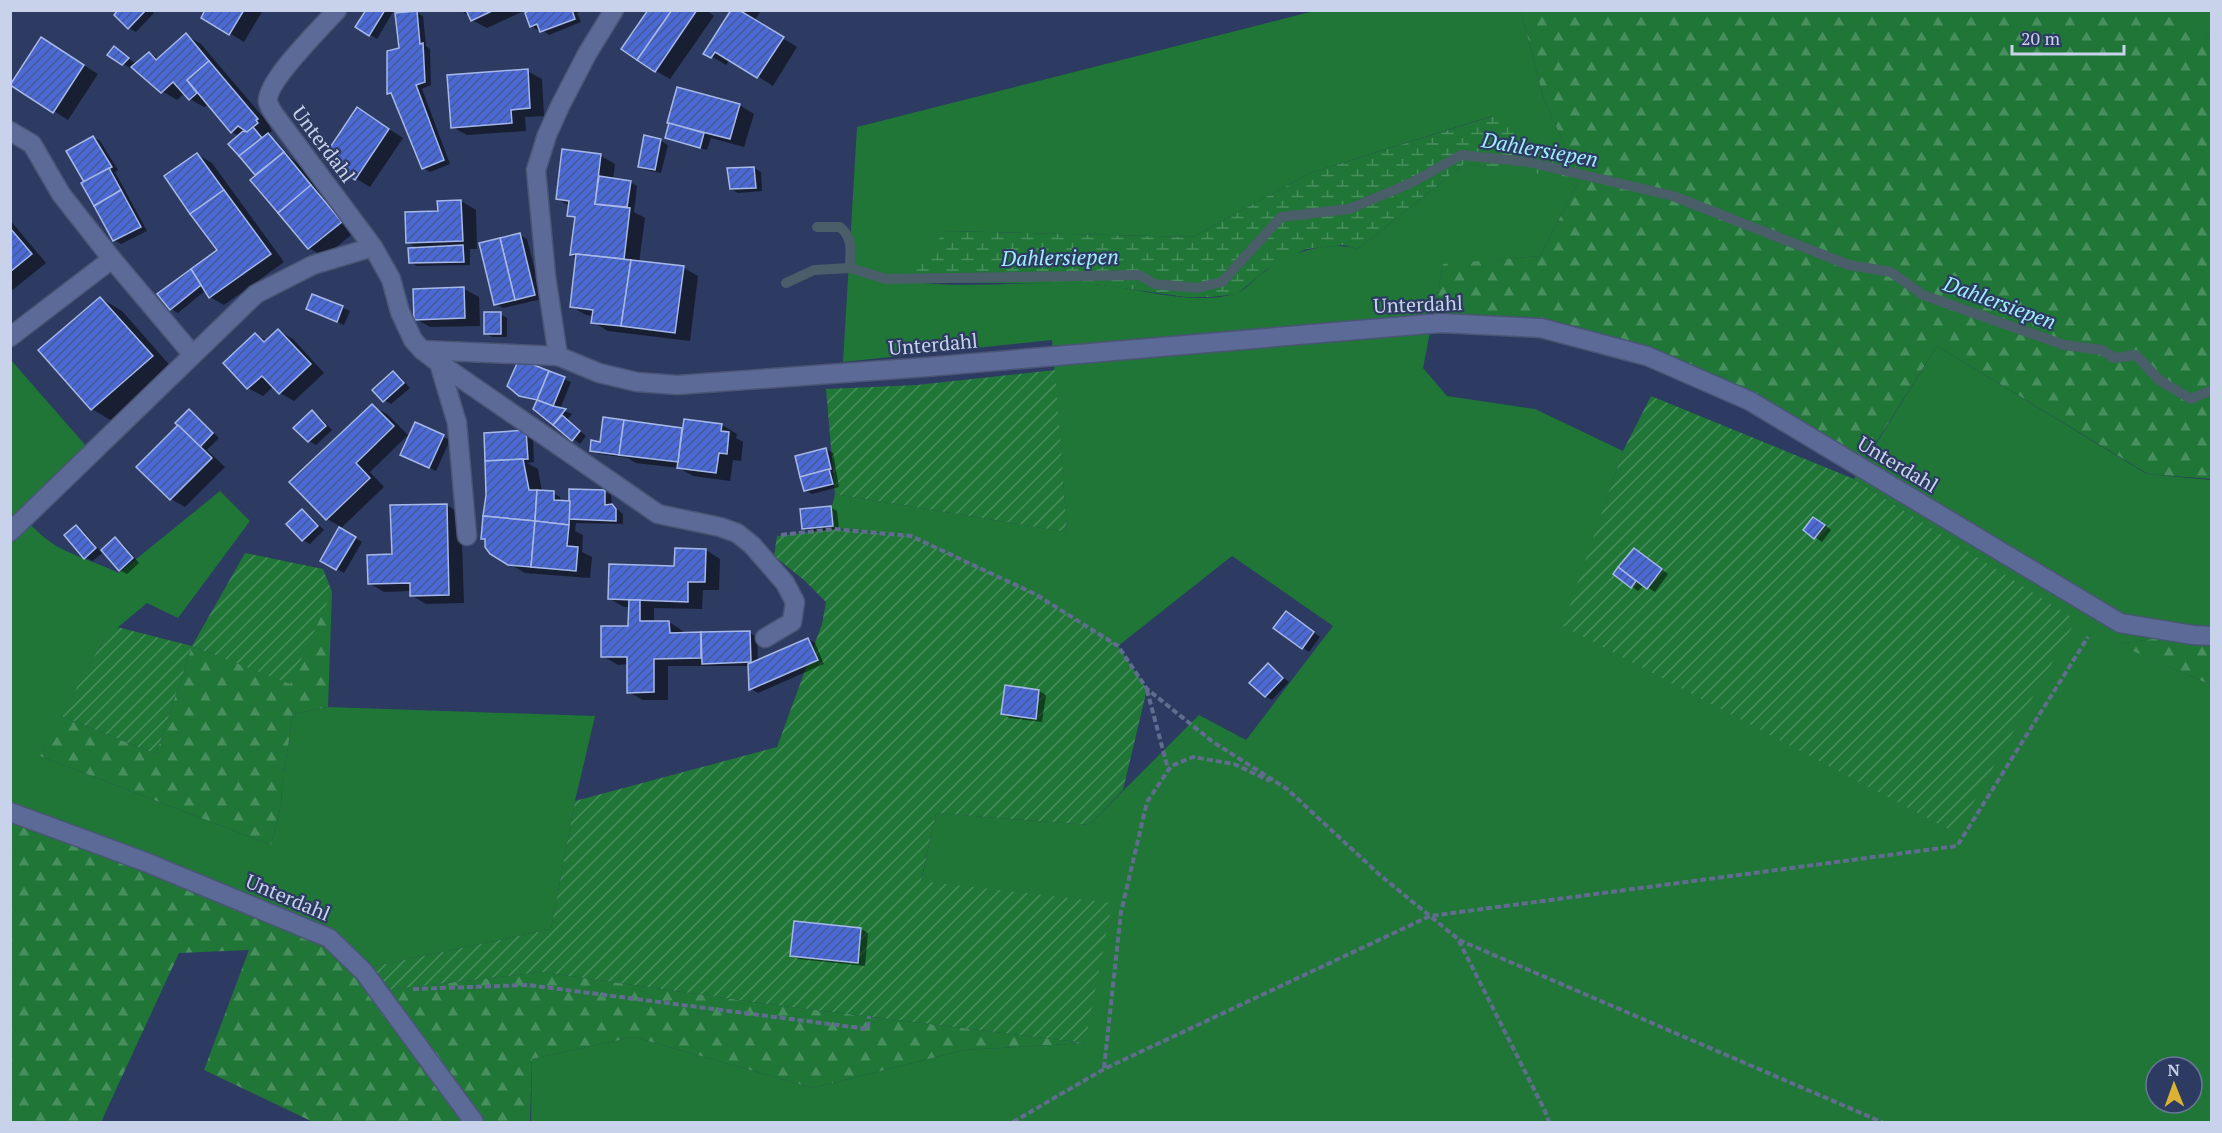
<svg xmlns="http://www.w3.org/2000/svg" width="2222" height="1133" font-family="'PT Serif',serif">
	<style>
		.grass { fill: #1f7637; fill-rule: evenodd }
		.forest { fill: url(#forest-firs) }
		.wetland { fill: url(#wetland-marsh) }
		.garden { fill: url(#garden-furrows) }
		.shadow { fill: #0007 }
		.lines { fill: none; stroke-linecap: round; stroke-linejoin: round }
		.stream { stroke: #495e68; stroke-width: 10 }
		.building { fill: url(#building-hatch); stroke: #a6b8e8; stroke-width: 1.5 }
		.minor-casing { stroke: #4b5576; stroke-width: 21 }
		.path { stroke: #616d8f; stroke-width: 4; stroke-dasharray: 6 3; stroke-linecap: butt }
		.minor { stroke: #5b6a96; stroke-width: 18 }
		.labels { text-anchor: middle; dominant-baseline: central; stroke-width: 4.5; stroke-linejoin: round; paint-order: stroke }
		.street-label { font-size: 20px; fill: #c8d2ea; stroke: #2d3a61 }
		.water-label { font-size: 21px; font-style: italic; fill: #9feefa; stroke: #2d3a61 }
	</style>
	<defs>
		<pattern id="forest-firs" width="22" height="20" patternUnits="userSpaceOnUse" patternTransform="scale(1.5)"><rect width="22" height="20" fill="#1f7637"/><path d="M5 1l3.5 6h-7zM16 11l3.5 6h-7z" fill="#488f5e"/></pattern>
		<pattern id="wetland-marsh" width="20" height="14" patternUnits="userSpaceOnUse" patternTransform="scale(1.5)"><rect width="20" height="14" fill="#1f7637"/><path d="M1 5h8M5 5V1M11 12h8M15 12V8" fill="none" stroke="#488f5e"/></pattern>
		<pattern id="garden-furrows" width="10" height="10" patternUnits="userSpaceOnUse" patternTransform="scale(1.5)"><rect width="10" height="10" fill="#1f7637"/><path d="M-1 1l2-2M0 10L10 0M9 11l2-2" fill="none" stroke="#488f5e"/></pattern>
		<pattern id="building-hatch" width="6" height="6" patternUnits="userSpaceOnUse" patternTransform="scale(1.5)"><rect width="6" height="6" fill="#4b69d3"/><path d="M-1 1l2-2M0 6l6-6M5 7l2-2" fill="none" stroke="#45589b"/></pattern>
	</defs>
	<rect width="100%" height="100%" fill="#2d3a61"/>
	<g class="grass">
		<path d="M1314 11H1521L1544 100 1580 179 1540 256 1443 265 1423 368 1447 396 1535 409 1623 451 1564 626 2075 620 1854 479 1937 346 2147 474 2211 480V631L2118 644 2211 685V1122H531L532 1059 634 1037 813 1088 964 1050 1085 1043 954 887 921 882 936 813 1089 825 1199 715 1246 740 1333 626 1232 556 1118 646 978 568 911 536 827 527 835 494 1067 532 1052 340 843 362 857 127ZM1492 116 1575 172 1579 178 1464 164 1358 249C1327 240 1289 253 1264 272 1255 278 1245 291 1235 294 1190 306 1140 288 1094 284 1034 280 972 289 912 282L946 231 1193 237 1310 173ZM2156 1067H2192V1103H2156Z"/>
		<path d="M2175 11H2211V38Z"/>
		<path d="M10 359 87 447 11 519H10Z"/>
		<path d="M220 491 250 521 178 618 147 603 104 639 40 756 271 845 281 806 282 785 293 714 328 707 595 716 575 801 551 929 361 969 11 812 10 532 24 518C36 531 50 544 66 551 83 559 102 565 119 573Z"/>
	</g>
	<g class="forest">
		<path d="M2175 10 2211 38V479L2148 474 1937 346 1860 468 1647 356 1433 318 1443 264 1540 256 1580 179 1544 100 1521 11Z"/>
		<path d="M332 592 328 707 293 714 282 785 281 806 271 845 40 756 61 716 156 754 192 646 290 683Z"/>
		<path d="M2211 631V685L2117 644Z"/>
		<path d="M10 814 329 938 377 991 542 972 775 1005 1085 1043 964 1050 813 1088 634 1037 532 1059 530 1122H313L204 1070 249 950 179 953 101 1122H11Z"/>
	</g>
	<path class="wetland" d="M1493 116 1575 172 1580 179 1464 164 1358 249 1344 245 1306 249 1266 270 1237 294 1211 297H1186L1094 284 912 282 920 260 946 231 1193 237 1310 173Z"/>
	<g class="garden">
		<path d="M1055 370 1067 532 835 494 826 389 917 385Z"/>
		<path d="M1651 396 1854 479 2076 620 1956 833 1563 626 1623 451Z"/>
		<path d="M834 529 911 536 1035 594 1118 646 1147 689 1123 790 1089 825 936 813 921 881 1112 903 1085 1043 775 1005 542 972 377 991 361 969 551 929 575 801 777 747 822 624 826 602 804 580 774 556 777 536Z"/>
		<path d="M245 553 323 569 332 592 290 684 192 646 156 754 61 716 104 639 117 627 192 646Z"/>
	</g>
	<g class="shadow">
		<path d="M120 10H152L154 13 136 32 129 28Z"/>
		<path d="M207 10H263L244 42 203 17Z"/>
		<path d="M367 10H394L377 39 357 27Z"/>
		<path d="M460 10H526L487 28 472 20 469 13 466 14Z"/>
		<path d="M534 10H583L577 13 581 22 549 35 541 29 538 30 531 26Z"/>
		<path d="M649 10H706L714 16 670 79 656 71Z"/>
		<path d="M733 10H757L760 12 754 21 797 47 773 86 730 59 726 65 706 53Z"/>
		<path d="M416 12 423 16 426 46 430 49 431 85 422 89 450 164 430 172 423 168 394 97 388 93 401 49Z"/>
		<path d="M186 35 201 44 268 123 272 131 268 135 275 139 291 158 298 163 356 231 324 257 309 248 252 180 258 175 239 136 232 132 209 104 204 107 190 99 185 93 177 100 162 91 132 66 130 68 109 54 115 48 136 64 149 53 159 59Z"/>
		<path d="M56 48 98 74 68 120 54 111Z"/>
		<path d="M527 71 542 79 544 116 525 117 526 131 467 135 452 127Z"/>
		<path d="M739 105 754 114 744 147 711 138 707 150 673 141 666 137 670 123Z"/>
		<path d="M372 118 403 138 370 187 355 178Z"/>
		<path d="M93 137 100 141 118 170 115 172 147 231 121 244 114 240 83 184 86 183Z"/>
		<path d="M645 137 661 141 668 145 661 173 646 170 639 166Z"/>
		<path d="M197 154 212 163 284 262 224 305 210 297 206 290 178 313 171 309 159 295 219 251Z"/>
		<path d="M601 156 615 164 613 180 630 182 637 186 634 212 645 218 639 263 684 268 698 276 690 341 608 331 593 322 594 316 586 315 571 306 577 258 571 255 576 219 569 215 570 206 557 199Z"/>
		<path d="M754 168 761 172 762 191 738 193 731 189Z"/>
		<path d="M461 201 476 210 477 249H470V265L417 266 410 262 419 249 407 242 439 212Z"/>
		<path d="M10 220 46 263 10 292Z"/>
		<path d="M520 235 527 239 542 299 503 308 496 304Z"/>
		<path d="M464 289 479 297 480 326 430 327 416 319Z"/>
		<path d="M313 295 350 311 344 325 307 309Z"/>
		<path d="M100 298 122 311 173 369 114 422 92 409 40 350Z"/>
		<path d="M500 314 507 318V337H492L486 333Z"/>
		<path d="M278 331 293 339 324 373 294 401 280 393 274 386 263 396 248 388 255 334 267 341Z"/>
		<path d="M393 373 400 377 410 388 391 404 384 400Z"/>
		<path d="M564 379 571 382 560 409 572 414 567 420 586 436 580 444 535 409 538 401 528 399 520 395Z"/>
		<path d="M372 406 387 414 408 435 370 472 384 487 340 529 341 527 327 519Z"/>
		<path d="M189 411 196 415 219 438 207 450 225 467 185 507 171 499 180 425Z"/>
		<path d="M312 412 319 416 332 430 316 445 309 441Z"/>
		<path d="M604 419 683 429 685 421 722 425 737 434 736 438 743 442 741 461 733 460 730 481 693 476 679 468 636 463 628 458 599 454 592 450 601 443Z"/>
		<path d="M416 424 450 440 436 471 409 458Z"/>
		<path d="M526 432 533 436 534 462 527 463 538 469 542 492 553 493 560 497 561 502H571L604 491 611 495 612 505 623 514V524L576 523 575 531 583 535 582 552 592 557 590 578 525 573 491 553Z"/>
		<path d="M826 449 833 453 839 487 812 494 805 490Z"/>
		<path d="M447 505 461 514 464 603 426 604 411 595V591L384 592 369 583 393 556Z"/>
		<path d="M830 507 837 511 839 529 810 532 803 528Z"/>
		<path d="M302 511 309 515 324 530 310 544 303 540Z"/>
		<path d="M1821 522 1831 530 1822 542 1805 530Z"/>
		<path d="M76 527 83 531 101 552 115 539 122 543 139 563 127 574 120 570 104 552 92 561 85 557Z"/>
		<path d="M340 529 362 542 344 573 322 560Z"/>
		<path d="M706 550 720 559 719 590H703L702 609 654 608V623L669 622 683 631 684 634 750 633 757 637 758 662 808 639 815 643 824 664 758 693 751 689 750 666H668V700H643L628 692V664L618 665 603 656 629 627 630 607H624L610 599 676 568Z"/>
		<path d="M1635 550 1668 574 1655 592 1644 585 1638 591 1615 574Z"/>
		<path d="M1293 617 1320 637 1309 652 1303 648Z"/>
		<path d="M1268 665 1289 682 1272 700 1265 696Z"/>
		<path d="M1039 691 1046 695 1042 722 1009 718 1003 714Z"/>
		<path d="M795 923 861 929 868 933 865 966 798 959 791 955Z"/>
	</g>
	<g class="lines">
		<g class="stream">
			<path d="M817 227H840C854 239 850 251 850 268"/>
			<path d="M786 283 814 270 850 268 886 279 1139 275 1155 284 1196 288 1222 282 1281 217 1349 209 1411 183 1461 155 1528 162 1673 196 1849 265 1891 272 1923 295 2064 345 2102 350 2114 358 2136 355 2159 380 2191 399 2212 390"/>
		</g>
	</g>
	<g class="building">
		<path d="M118 10H146L128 29 114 15Z"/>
		<path d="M205 10H244L229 35 201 18Z"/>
		<path d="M366 10H385L369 36 355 27Z"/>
		<path d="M466 10H494L471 21Z"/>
		<path d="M530 10H572L575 19 540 32 537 24 530 27 525 13Z"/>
		<path d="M648 10H672L637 60 621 49Z"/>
		<path d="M672 10H697L655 72 637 60Z"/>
		<path d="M731 10H739L784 37 757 78 715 52 711 58 703 54Z"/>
		<path d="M417 11 420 44 423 43 425 82 416 85 444 160 422 169 391 93 387 94V51L399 48 395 13Z"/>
		<path d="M186 33 209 61 187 80 197 93 189 100 173 82 161 93 131 67 149 52 156 60Z"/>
		<path d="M41 37 84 65 53 113 10 85Z"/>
		<path d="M114 46 129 58 122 65 107 55Z"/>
		<path d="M209 61 258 119 256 120 258 123 247 132 238 126 231 133 187 80Z"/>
		<path d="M528 69 530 108 511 110 512 123 451 128 447 75Z"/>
		<path d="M677 87 740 104 730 139 667 123Z"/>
		<path d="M357 107 389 129 355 180 323 158Z"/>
		<path d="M669 123 704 133 700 148 665 138Z"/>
		<path d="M253 127 262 138 239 156 228 144 243 131 247 132Z"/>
		<path d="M268 133 284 152 255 175 239 156Z"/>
		<path d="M644 135 661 139 655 170 638 167Z"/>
		<path d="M93 136 112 167 84 182 66 151Z"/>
		<path d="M562 149 601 154 595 204 630 208 624 259 576 254 570 255 575 217 567 216 569 201 556 199Z"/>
		<path d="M284 152 311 185 278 213 250 180Z"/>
		<path d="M197 153 224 190 190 214 164 176Z"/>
		<path d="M754 167 756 188 730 189 727 168Z"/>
		<path d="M109 168 121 190 94 206 81 183Z"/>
		<path d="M599 176 631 181 627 207 595 204Z"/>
		<path d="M311 185 342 222 308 249 278 213Z"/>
		<path d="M121 190 141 227 113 241 94 206Z"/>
		<path d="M224 190 271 254 209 298 191 269 217 250 190 214Z"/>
		<path d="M461 200 463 241 406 243 405 212 438 211 437 201Z"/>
		<path d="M10 228 32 254 10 272Z"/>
		<path d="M520 233 535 295 515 300 500 238Z"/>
		<path d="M500 238 515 300 494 305 479 243Z"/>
		<path d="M463 245 464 262 409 263 408 248Z"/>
		<path d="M576 254 631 260 621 326 591 323 593 310 570 307Z"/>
		<path d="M631 260 684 266 675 333 621 326Z"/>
		<path d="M191 269 201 285 170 310 157 294Z"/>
		<path d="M464 287 465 318 414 320 413 289Z"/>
		<path d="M312 294 343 306 337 322 306 309Z"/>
		<path d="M100 297 153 356 91 410 38 350Z"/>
		<rect x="484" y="312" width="17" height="22"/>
		<path d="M278 329 311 364 279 394 262 376 247 389 223 363 255 333 264 342Z"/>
		<path d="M519 359 549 371 537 400 519 396 507 386Z"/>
		<path d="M393 371 404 383 383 402 372 390Z"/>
		<path d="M549 371 565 377 553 406 537 400Z"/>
		<path d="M537 400 553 406 566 409 553 425 533 409Z"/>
		<path d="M372 404 394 426 356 463 370 478 326 520 289 482Z"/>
		<path d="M189 409 213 433 200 447 175 423Z"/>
		<path d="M312 410 326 426 308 442 293 428Z"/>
		<path d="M562 415 580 431 572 441 553 425Z"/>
		<path d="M603 417 624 420 619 455 590 451 591 440 600 442Z"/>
		<path d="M684 419 722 424 721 431 729 432 727 454 719 453 716 473 677 468Z"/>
		<path d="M624 420 682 428 678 462 619 455Z"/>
		<path d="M415 422 444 435 429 468 400 455Z"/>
		<path d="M178 425 212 458 170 500 136 467Z"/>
		<path d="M526 430 528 459 485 461 484 433Z"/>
		<path d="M826 448 831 469 800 477 795 456Z"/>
		<path d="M523 459 529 490H537L535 521 483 516 486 495 485 461Z"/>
		<path d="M829 469 833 484 804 491 800 477Z"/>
		<path d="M569 489 605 490V505L612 504 616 509V521L569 519Z"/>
		<path d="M537 490 554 491V500L570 501 569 525 535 521Z"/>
		<path d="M447 504 449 595 410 596V583L368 584 367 555 392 554 390 505Z"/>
		<path d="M831 506 833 526 802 529 800 509Z"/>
		<path d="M302 509 318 526 302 541 286 524Z"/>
		<path d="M483 516 535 521 531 567 508 565 490 554 485 547V539H481Z"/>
		<path d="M1813 517 1825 525 1814 539 1803 530Z"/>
		<path d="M535 521 569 525 567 546 578 547 576 571 531 567Z"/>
		<path d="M76 525 96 548 84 559 64 535Z"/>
		<path d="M339 527 356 537 336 570 320 561Z"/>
		<path d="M115 537 133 558 119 571 101 550Z"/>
		<path d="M675 548 706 549 705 582H688V602L608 599 609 564 674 566Z"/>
		<path d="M1634 548 1662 569 1647 589 1618 567Z"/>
		<path d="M1618 567 1636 581 1631 588 1613 574Z"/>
		<path d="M629 600H640V621H669L670 633 701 632V658L654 659V692L627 693V657H601V626H628Z"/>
		<path d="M1286 611 1314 632 1302 649 1273 628Z"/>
		<path d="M750 631 751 662 702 664 701 632Z"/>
		<path d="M808 638 818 660 749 690 748 664Z"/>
		<path d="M1268 663 1283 678 1265 697 1249 683Z"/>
		<path d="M1005 685 1039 690 1036 719 1001 714Z"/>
		<path d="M794 921 861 928 858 963 790 956Z"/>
	</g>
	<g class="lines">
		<defs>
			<g id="minor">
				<path d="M337 10C322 27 265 82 268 102 269 106 272 111 274 114L373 247 391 279 400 312 413 340 422 350 439 363 457 423 467 536"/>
				<path d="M10 131 32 144 61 194 112 259 193 355"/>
				<path d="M10 337 112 259"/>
				<path d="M422 350 558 356 599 373 637 382 677 385 927 367 1440 323 1541 328 1647 356 1750 401 2120 623 2193 635 2212 636"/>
				<path d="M558 356 546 276 536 170 547 135 560 106 587 54 614 10"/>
				<path d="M439 363 658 514 720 527 737 533 752 545 785 583 795 602 792 622 765 638"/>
				<path d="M10 532 256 294 313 265 373 247"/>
				<path d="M10 812 143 861 329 938 364 972 474 1122"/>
			</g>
		</defs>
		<use href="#minor" class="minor-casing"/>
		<g class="path">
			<path d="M781 535 834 529 911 536 1035 594 1118 646 1147 689 1213 742 1287 789 1381 876 1458 939 1545 1111 1549 1122"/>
			<path d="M1147 690 1168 769"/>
			<path d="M1459 940 1882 1122"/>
			<path d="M413 989 528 985 868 1029 869 1016"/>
			<path d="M1104 1068 1121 912 1147 802 1171 766 1193 757 1234 764 1270 781"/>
			<path d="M1013 1122 1104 1069 1430 916 1957 846 2088 637"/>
		</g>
		<use href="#minor" class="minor"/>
	</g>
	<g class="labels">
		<g class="street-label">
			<text transform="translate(324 144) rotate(53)">Unterdahl</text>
			<text transform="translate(1418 304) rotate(-2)">Unterdahl</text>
			<text transform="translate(933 344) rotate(-5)">Unterdahl</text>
			<text transform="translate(1898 464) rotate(31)">Unterdahl</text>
			<text transform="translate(288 897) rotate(23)">Unterdahl</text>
		</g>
		<g class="water-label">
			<text transform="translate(1540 149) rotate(10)">Dahlersiepen</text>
			<text transform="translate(1060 257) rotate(-1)">Dahlersiepen</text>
			<text transform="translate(2000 302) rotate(20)">Dahlersiepen</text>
		</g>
	</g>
	<rect width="2222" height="1133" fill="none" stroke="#c8d2ea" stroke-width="24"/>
	<g transform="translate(2174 1085) rotate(359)"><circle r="28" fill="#2d3a61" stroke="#6b7798" stroke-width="1.5"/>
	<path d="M0-4.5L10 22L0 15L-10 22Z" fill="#ddb133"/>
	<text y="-9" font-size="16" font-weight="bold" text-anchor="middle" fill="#c8d2ea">N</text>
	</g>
	<path d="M2012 45v9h112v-9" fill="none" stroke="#c8d2ea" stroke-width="3"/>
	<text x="2021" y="45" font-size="18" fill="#c8d2ea" stroke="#2d3a61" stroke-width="4.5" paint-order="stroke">20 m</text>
</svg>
